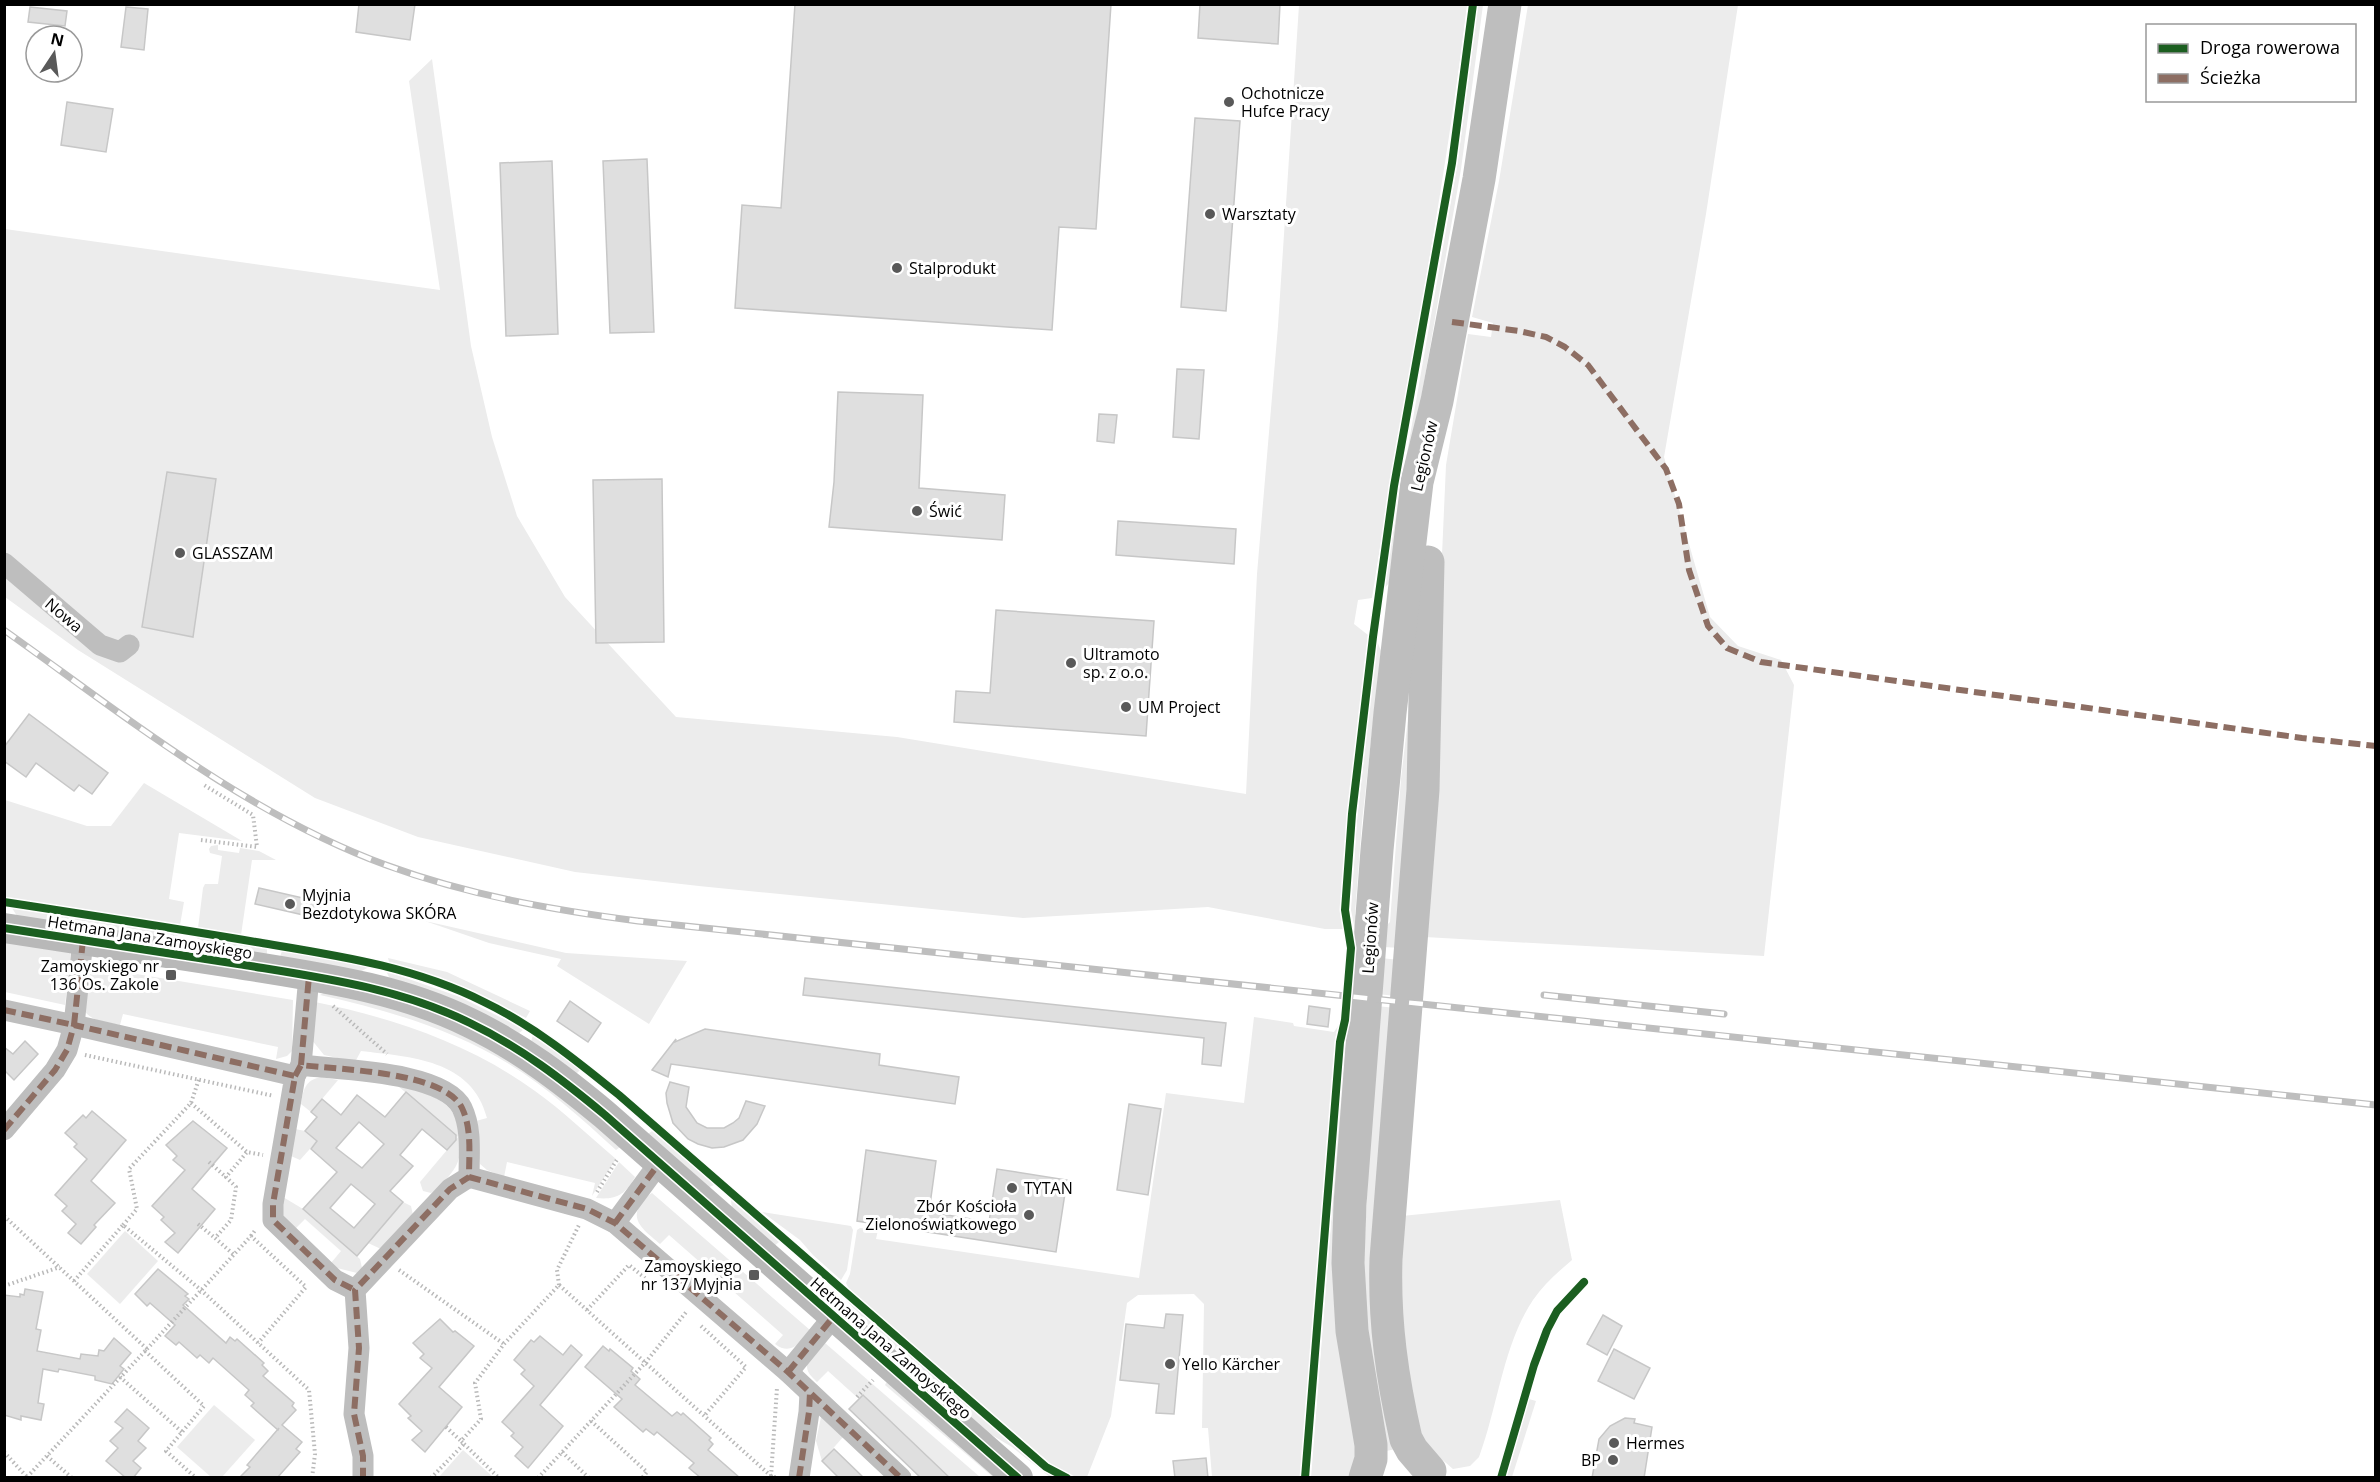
<svg xmlns="http://www.w3.org/2000/svg" width="2380" height="1482" font-family="'Open Sans',sans-serif">
	<style>
		.green { fill: #ececec }
		.building { fill: #dfdfdf; stroke: #c7c7c7; stroke-width: 1.5; fill-rule: evenodd }
		.lines { fill: none; stroke-linecap: round; stroke-linejoin: round }
		.path { stroke: #b9b9b9; stroke-width: 4; stroke-dasharray: 1.5 3; stroke-linecap: butt }
		.street { stroke: #bebebe; stroke-width: 21 }
		.secondary { stroke: #b8b8b8; stroke-width: 30 }
		.highway { stroke: #bebebe; stroke-width: 33 }
		.rail-casing { stroke: #bebebe; stroke-width: 7 }
		.rail { stroke: #fff; stroke-width: 4.5; stroke-dasharray: 14; stroke-linecap: butt }
		.quiet { stroke: #8d6e63; stroke-width: 6; stroke-dasharray: 12 6; stroke-linecap: butt }
		.cycleway-casing { stroke: #fff; stroke-width: 11 }
		.cycleway { stroke: #1b5e20; stroke-width: 8 }
		.poi-dot { fill: #595959; stroke: #fff; stroke-width: 2 }
		.labels { text-anchor: middle; dominant-baseline: central; stroke-width: 6; stroke-linejoin: round; paint-order: stroke }
		.poi-label { font-size: 16px; fill: #000; stroke: #fff; text-anchor: start }
		.street-label { font-size: 16px; fill: #000; stroke: #fff }
	</style>
	<rect width="100%" height="100%" fill="#fff"/>
	<g class="green">
		<path d="M1299 5H1467C1443 204 1403 400 1372 598L1358 600 1354 624 1368 635 1347 816 1340 910 1343 929H1325L1208 907 1023 918 699 886 575 872 418 837 315 798 78 650 5 597V229L440 290 409 81 432 59 471 346 492 437 517 516 565 597 676 717 897 737 1246 794 1257 574 1278 326Z"/>
		<path d="M1478 5H1483L1461 169 1389 583 1383 590 1457 167Z"/>
		<path d="M1528 5H1738L1706 214 1664 457 1710 617 1738 646 1781 660 1794 685 1764 956 1425 937 1446 465 1468 334 1491 337 1493 323 1472 317 1499 181Z"/>
		<path d="M1418 631 1400 948 1384 947 1386 926 1390 922 1401 779Z"/>
		<path d="M1377 641 1381 651 1362 822 1355 914 1360 926 1355 930 1351 910 1357 820Z"/>
		<path d="M144 783 242 841 179 833 169 899 184 902 180 925 5 897V800L87 826H111Z"/>
		<path d="M218 845V850L239 853 240 848 259 851 276 860H252L241 935 198 928 203 888 205 884H218L222 856 210 853 209 849 211 846Z"/>
		<path d="M12 908 178 935 171 940 17 916Z"/>
		<path d="M425 921 566 953 687 961 649 1024 557 966 561 959 489 943Z"/>
		<path d="M197 938 267 949V957L203 945Z"/>
		<path d="M4 940 71 951 65 1005 5 992Z"/>
		<path d="M282 951 369 967 358 973 279 960Z"/>
		<path d="M388 958 447 972 530 1011 526 1018 465 988 389 962Z"/>
		<path d="M1380 958 1400 960 1397 996 1377 994Z"/>
		<path d="M94 967 293 1000 292 1051 287 1056 276 1059 278 1047 123 1014 120 1025C106 1022 91 1022 83 1009L90 971Z"/>
		<path d="M386 971 460 997 524 1029 518 1034 390 979Z"/>
		<path d="M327 991 379 1000 496 1048 623 1145 616 1150C582 1119 548 1088 509 1064 450 1028 386 1010 320 995Z"/>
		<path d="M315 1002C393 1018 469 1043 535 1091 563 1111 589 1136 616 1159L592 1196 595 1183 507 1162 504 1177 487 1170 480 1164 476 1121 487 1118C472 1059 410 1057 361 1051L355 1062 324 1055 311 1039Z"/>
		<path d="M1376 1006 1396 1008V1449L1386 1451 1362 1302Z"/>
		<path d="M1254 1017 1293 1023 1294 1026 1334 1032 1338 1026 1335 1040 1300 1477H1212L1208 1428H1202L1204 1304 1194 1294 1138 1295 1127 1303 1111 1416 1087 1477H1076L1052 1465 849 1289 846 1283 850 1274 857 1230 860 1228 878 1230 876 1239 1139 1278 1166 1093 1244 1103Z"/>
		<path d="M1350 1027 1358 1434 1356 1468 1349 1477 1311 1478 1345 1043Z"/>
		<path d="M533 1035 581 1069 576 1074 531 1042Z"/>
		<path d="M321 1077 338 1080 311 1112 301 1104C303 1090 305 1080 321 1077Z"/>
		<path d="M398 1086C416 1090 436 1094 449 1108 460 1119 464 1152 456 1166 451 1175 439 1188 431 1193L423 1191 420 1182 458 1137Z"/>
		<path d="M295 1129 305 1131 317 1141 300 1160 291 1156Z"/>
		<path d="M652 1131 655 1132 714 1185 709 1187 648 1134Z"/>
		<path d="M619 1162 635 1177C625 1195 616 1200 596 1198Z"/>
		<path d="M652 1193 810 1330C800 1343 791 1356 775 1344L783 1335 669 1235 660 1244C648 1233 628 1221 641 1204 644 1199 646 1196 652 1193Z"/>
		<path d="M283 1197 303 1209 360 1259 362 1268 357 1273 337 1268 331 1263 341 1251 305 1219 294 1230 282 1218Z"/>
		<path d="M731 1200 779 1242 773 1247 732 1210Z"/>
		<path d="M1560 1200 1572 1260C1558 1272 1544 1284 1533 1300 1503 1345 1498 1406 1479 1457L1470 1466 1453 1469 1423 1443 1402 1364V1216Z"/>
		<path d="M403 1202 411 1206 413 1215 381 1249 368 1243Z"/>
		<path d="M762 1212 851 1226 853 1230 847 1270 841 1280 813 1255 800 1240Z"/>
		<path d="M125 1231 158 1261 120 1304 87 1274Z"/>
		<path d="M846 1300 900 1347 895 1354 888 1347Z"/>
		<path d="M825 1343 980 1477H950L864 1395 859 1399 828 1371 817 1382C811 1376 806 1372 807 1363Z"/>
		<path d="M908 1353 1046 1473 1055 1477H1050L1012 1447 985 1431 902 1360Z"/>
		<path d="M889 1378 1003 1477H993L885 1385Z"/>
		<path d="M1529 1399 1536 1401 1512 1477H1506Z"/>
		<path d="M214 1405 255 1440 222 1477H211L177 1447Z"/>
		<path d="M821 1417 843 1437 822 1461 816 1441Z"/>
		<path d="M463 1450 493 1477H439Z"/>
	</g>
	<g class="building">
		<path d="M359 4H415L410 40 356 32Z"/>
		<path d="M795 4H1111L1096 229 1059 227 1052 330 735 308 742 205 781 208Z"/>
		<path d="M1200 4H1280L1278 44 1198 38Z"/>
		<path d="M30 7 67 11 65 26 28 22Z"/>
		<path d="M126 7 148 9 144 50 121 47Z"/>
		<path d="M67 102 113 109 106 152 61 145Z"/>
		<path d="M1195 118 1240 121 1226 311 1181 307Z"/>
		<path d="M647 159 654 332 610 333 603 161Z"/>
		<path d="M552 161 558 334 506 336 500 163Z"/>
		<path d="M1177 369 1204 370 1199 439 1173 437Z"/>
		<path d="M838 392 923 395 919 488 1005 495 1002 540 829 527 834 482Z"/>
		<path d="M1099 414 1117 415 1114 443 1097 441Z"/>
		<path d="M167 472 216 479 193 637 142 627Z"/>
		<path d="M662 479 664 642 596 643 593 480Z"/>
		<path d="M1118 521 1236 529 1234 564 1116 555Z"/>
		<path d="M996 610 1154 621 1146 736 954 722 956 691 990 693Z"/>
		<path d="M29 714 108 773 92 794 79 785 74 791 36 763 26 777 4 761V747Z"/>
		<path d="M259 888 325 903 321 919 255 904Z"/>
		<path d="M805 978 1226 1023 1221 1066 1202 1064 1204 1038 803 995Z"/>
		<path d="M570 1001 601 1023 588 1042 557 1021Z"/>
		<path d="M1309 1006 1330 1009 1328 1027 1307 1024Z"/>
		<path d="M705 1029 880 1054 879 1065 959 1077 955 1104 671 1064 668 1077 652 1070 676 1039 675 1042Z"/>
		<path d="M25 1041 38 1054 14 1080 4 1070V1047L13 1054Z"/>
		<path d="M670 1082 689 1087 686 1107 697 1123 707 1128H724L733 1123 739 1118 746 1101 765 1106 757 1124 743 1140 724 1147 712 1148 698 1144 688 1139 673 1123 667 1103 666 1093Z"/>
		<path d="M406 1092 456 1135V1140L447 1150 422 1129 400 1155 413 1166 390 1191 403 1202 357 1256 303 1209 337 1172 311 1149 317 1141 305 1131 317 1117 311 1112 322 1099 341 1115 357 1095 385 1117ZM359 1122 384 1144 362 1168 336 1148ZM351 1184 375 1204 354 1228 330 1208Z"/>
		<path d="M1129 1104 1161 1109 1148 1195 1117 1190Z"/>
		<path d="M92 1111 126 1140 91 1181 115 1203 94 1225 96 1227 81 1244 68 1233 76 1224 62 1211 67 1206 55 1195 87 1159 74 1147 77 1144 65 1133 83 1115 86 1118Z"/>
		<path d="M193 1121 227 1148 192 1189 215 1209 178 1253 165 1242 175 1233 161 1220 164 1217 152 1206 185 1170 173 1160 177 1156 166 1145Z"/>
		<path d="M866 1150 936 1161 929 1212 989 1222 997 1169 1067 1180 1056 1252 857 1221Z"/>
		<path d="M158 1269 188 1294 185 1296 189 1299 183 1305 226 1343 230 1337 235 1341 237 1339 264 1363 262 1365 268 1371 263 1376 294 1403 292 1406 296 1410 282 1425 302 1442 296 1449 300 1452 277 1478H239L250 1467 247 1465 279 1428 278 1430 251 1406 254 1403 245 1395 249 1390 213 1358 209 1363 200 1355 197 1358 179 1342 176 1345 165 1336 175 1325 150 1303 147 1306 135 1294Z"/>
		<path d="M25 1289 43 1292 36 1329 41 1330 37 1351 80 1359 81 1354 98 1356 99 1350 104 1351 114 1338 131 1353 120 1366 124 1369 112 1384 95 1380V1376L59 1369 58 1372 43 1369 38 1403 44 1404 41 1420 21 1416V1420L4 1415V1295L20 1297V1294L24 1295Z"/>
		<path d="M1166 1314 1183 1315 1174 1414 1156 1413 1159 1384 1120 1380 1126 1324 1164 1328Z"/>
		<path d="M1603 1315 1622 1326 1607 1355 1587 1344Z"/>
		<path d="M440 1319 453 1332 455 1331 474 1346 439 1387 462 1407 425 1452 412 1440 422 1431 408 1418 411 1416 399 1404 432 1368 420 1358 424 1354 413 1343Z"/>
		<path d="M540 1336 563 1355 571 1345 582 1355 540 1405 563 1426 528 1468 515 1456 523 1447 511 1436 514 1433 502 1422 534 1386 521 1374 525 1370 514 1360 531 1340 534 1342Z"/>
		<path d="M603 1346 609 1351 610 1349 633 1368 631 1371 640 1379 635 1385 672 1416 677 1412 681 1415 683 1413 711 1438 709 1440 713 1444 708 1450 740 1478H701L689 1468 694 1463 657 1432 654 1435 646 1429 643 1432 614 1407 622 1399 585 1367Z"/>
		<path d="M1614 1349 1650 1368 1634 1399 1598 1381Z"/>
		<path d="M863 1395 950 1478H921L849 1409Z"/>
		<path d="M127 1409 149 1428 138 1441 146 1448 133 1461 141 1468 133 1478H126L106 1461 118 1448 110 1441 123 1428 115 1422Z"/>
		<path d="M1625 1418 1635 1419 1634 1423 1652 1427 1644 1478H1592L1599 1439 1610 1426Z"/>
		<path d="M834 1449 864 1478H839L822 1461Z"/>
		<path d="M1206 1458 1208 1478H1175L1173 1461Z"/>
	</g>
	<g class="lines">
		<g class="path">
			<path d="M201 840 257 847 253 815 204 785"/>
			<path d="M333 1006 387 1054"/>
			<path d="M85 1055 274 1096"/>
			<path d="M191 1103 247 1152 263 1155"/>
			<path d="M209 1162 226 1177"/>
			<path d="M597 1192 618 1158"/>
			<path d="M4 1216 147 1349 28 1476"/>
			<path d="M198 1224 215 1238"/>
			<path d="M123 1225 137 1209 129 1169 191 1103 199 1079"/>
			<path d="M251 1236 256 1229"/>
			<path d="M233 1254 215 1238 231 1220 236 1187 226 1177 247 1152"/>
			<path d="M399 1270 504 1344"/>
			<path d="M74 1281 123 1225 201 1290 309 1390 315 1454 312 1478"/>
			<path d="M559 1285 557 1270 579 1225"/>
			<path d="M715 1285 736 1262"/>
			<path d="M4 1286 60 1267"/>
			<path d="M587 1310 629 1265 645 1278"/>
			<path d="M701 1326 746 1367 704 1416"/>
			<path d="M147 1349 251 1236 306 1287 258 1343"/>
			<path d="M145 1351 204 1406 166 1451 196 1478"/>
			<path d="M120 1377 182 1432"/>
			<path d="M857 1397 873 1380"/>
			<path d="M591 1421 647 1472 642 1478"/>
			<path d="M446 1427 461 1441"/>
			<path d="M464 1444 499 1478"/>
			<path d="M4 1452 27 1477"/>
			<path d="M562 1452 589 1478"/>
			<path d="M47 1456 72 1478"/>
			<path d="M771 1476 777 1388"/>
			<path d="M431 1478 464 1444 461 1441 481 1419 475 1383 504 1344 559 1285 771 1476 778 1478"/>
			<path d="M538 1478 645 1363 687 1311"/>
		</g>
		<g class="street">
			<path d="M4 563 100 645 120 652 129 645"/>
			<path d="M4 1010 74 1025 83 940"/>
			<path d="M301 1065 309 976"/>
			<path d="M295 1076 301 1065C339 1070 444 1071 462 1108 472 1129 469 1154 469 1177L450 1189 355 1290 359 1348 354 1414 363 1456V1478"/>
			<path d="M4 1130 55 1070 67 1050 74 1025 295 1076 273 1204V1220L335 1280 355 1290"/>
			<path d="M469 1177 587 1209 615 1223 788 1372 901 1478"/>
			<path d="M615 1223 660 1162"/>
			<path d="M788 1372 834 1316"/>
			<path d="M799 1478 809 1412 810 1393"/>
		</g>
		<path class="secondary" d="M4 928C82 940 160 952 238 964 317 977 397 987 470 1023 520 1047 563 1080 605 1115L1018 1478"/>
		<g class="highway">
			<path d="M1428 562 1423 790 1386 1259C1384 1322 1392 1377 1406 1439L1412 1450 1430 1471"/>
			<path d="M1365 1478 1371 1459V1445L1352 1331 1348 1263 1350 1204 1377 850 1390 713 1417 482 1437 401 1452 322 1479 179 1505 4"/>
		</g>
		<defs>
			<g id="rail">
				<path d="M4 630C125 716 245 813 386 865 468 895 552 910 638 921L2376 1105"/>
				<path d="M1544 995 1724 1014"/>
			</g>
		</defs>
		<use href="#rail" class="rail-casing"/>
		<use href="#rail" class="rail"/>
		<g class="quiet">
			<path d="M1452 322 1519 331 1546 337 1565 347 1588 365 1666 469 1679 504 1689 570 1708 626 1727 648 1761 662 2302 738 2376 746"/>
			<path d="M4 1010 74 1025 83 940"/>
			<path d="M301 1065 309 976"/>
			<path d="M295 1076 301 1065C339 1070 444 1071 462 1108 472 1129 469 1154 469 1177L450 1189 355 1290 359 1348 354 1414 363 1456V1478"/>
			<path d="M4 1130 55 1070 67 1050 74 1025 295 1076 273 1204V1220L335 1280 355 1290"/>
			<path d="M469 1177 587 1209 615 1223 788 1372 901 1478"/>
			<path d="M615 1223 660 1162"/>
			<path d="M788 1372 834 1316"/>
			<path d="M799 1478 809 1412 810 1393"/>
		</g>
		<defs>
			<g id="cycleway">
				<path d="M4 902C89 915 173 928 256 942 334 955 413 966 484 1002 534 1026 576 1060 619 1095L1046 1467 1067 1478"/>
				<path d="M4 928C82 940 160 952 238 964 317 977 397 987 470 1023 520 1047 563 1080 605 1115L1018 1478"/>
				<path d="M1305 1478 1340 1042 1345 1020 1351 948 1345 910 1352 814 1373 637 1394 486 1452 163 1473 4"/>
				<path d="M1501 1478 1534 1365 1547 1330 1557 1311 1584 1282"/>
			</g>
		</defs>
		<use href="#cycleway" class="cycleway-casing"/>
		<use href="#cycleway" class="cycleway"/>
	</g>
	<g class="poi-dot">
		<circle cx="1229" cy="102" r="6"/>
		<circle cx="1210" cy="214" r="6"/>
		<circle cx="897" cy="268" r="6"/>
		<circle cx="917" cy="511" r="6"/>
		<circle cx="180" cy="553" r="6"/>
		<circle cx="1071" cy="663" r="6"/>
		<circle cx="1126" cy="707" r="6"/>
		<circle cx="290" cy="904" r="6"/>
		<rect x="165" y="969" width="12" height="12" rx="3"/>
		<circle cx="1012" cy="1188" r="6"/>
		<circle cx="1029" cy="1215" r="6"/>
		<rect x="748" y="1269" width="12" height="12" rx="3"/>
		<circle cx="1170" cy="1364" r="6"/>
		<circle cx="1614" cy="1443" r="6"/>
		<circle cx="1613" cy="1460" r="6"/>
	</g>
	<g class="labels">
		<g class="poi-label">
			<text x="1241" y="93">Ochotnicze<tspan x="1241" dy="18">Hufce Pracy</tspan></text>
			<text x="1222" y="214">Warsztaty</text>
			<text x="909" y="268">Stalprodukt</text>
			<text x="929" y="511">Świć</text>
			<text x="192" y="553">GLASSZAM</text>
			<text x="1083" y="654">Ultramoto<tspan x="1083" dy="18">sp. z o.o.</tspan></text>
			<text x="1138" y="707">UM Project</text>
			<text x="302" y="895">Myjnia<tspan x="302" dy="18">Bezdotykowa SKÓRA</tspan></text>
			<text x="159" y="966" text-anchor="end">Zamoyskiego nr<tspan x="159" dy="18">136 Os. Zakole</tspan></text>
			<text x="1024" y="1188">TYTAN</text>
			<text x="1017" y="1206" text-anchor="end">Zbór Kościoła<tspan x="1017" dy="18">Zielonoświątkowego</tspan></text>
			<text x="742" y="1266" text-anchor="end">Zamoyskiego<tspan x="742" dy="18">nr 137 Myjnia</tspan></text>
			<text x="1182" y="1364">Yello Kärcher</text>
			<text x="1626" y="1443">Hermes</text>
			<text x="1601" y="1460" text-anchor="end">BP</text>
		</g>
		<g class="street-label">
			<text transform="translate(1424 456) rotate(-77)">Legionów</text>
			<text transform="translate(64 615) rotate(40)">Nowa</text>
			<text transform="translate(150 937) rotate(9)">Hetmana Jana Zamoyskiego</text>
			<text transform="translate(1370 938) rotate(-86)">Legionów</text>
			<text transform="translate(891 1348) rotate(41)">Hetmana Jana Zamoyskiego</text>
		</g>
	</g>
	<rect width="2380" height="1482" fill="none" stroke="#000000" stroke-width="12"/>
	<rect x="2146" y="24" width="210" height="78" fill="#ffffff" stroke="#999999" stroke-width="1.5"/>
	<rect x="2158" y="44" width="30" height="9" fill="#1b5e20" stroke="#999999" stroke-width="1.5"/>
	<text x="2200" y="54" font-size="18" fill="#000000">Droga rowerowa</text>
	<rect x="2158" y="74" width="30" height="9" fill="#8d6e63" stroke="#999999" stroke-width="1.5"/>
	<text x="2200" y="84" font-size="18" fill="#000000">Ścieżka</text>
	<g transform="translate(54 54) rotate(13)"><circle r="28" fill="#ffffff" stroke="#999999" stroke-width="1.5"/>
	<path d="M0-4.5L10 22L0 15L-10 22Z" fill="#595959"/>
	<text y="-9" font-size="16" font-weight="bold" text-anchor="middle" fill="#000000">N</text>
	</g>
</svg>
